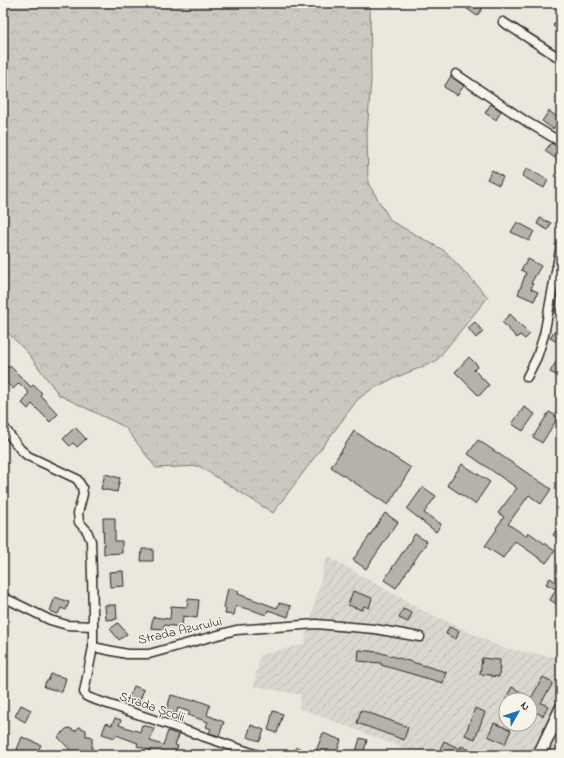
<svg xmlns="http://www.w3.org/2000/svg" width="564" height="758" font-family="'Indie Flower',sans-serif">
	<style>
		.industrial { fill: url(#industrial-furrows); fill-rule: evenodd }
		.forest { fill: url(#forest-crowns); stroke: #7b7a75 }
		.building { fill: #b5b2ab; stroke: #2b2b2b }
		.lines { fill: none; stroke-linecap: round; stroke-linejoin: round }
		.minor-casing { stroke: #2b2b2b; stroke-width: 11 }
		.primary-casing { stroke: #2b2b2b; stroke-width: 15 }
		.minor { stroke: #f7f3e8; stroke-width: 8 }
		.primary { stroke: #f7f3e8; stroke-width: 12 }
		.labels { text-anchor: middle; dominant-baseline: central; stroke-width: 3; stroke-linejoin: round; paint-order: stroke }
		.street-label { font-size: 13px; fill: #2b2b2b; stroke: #f7f3e8 }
	</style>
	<defs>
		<pattern id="industrial-furrows" width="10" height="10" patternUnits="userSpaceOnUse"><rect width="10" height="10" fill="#dbd7ce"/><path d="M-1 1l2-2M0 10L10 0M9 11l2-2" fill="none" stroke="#bcb9b1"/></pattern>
		<pattern id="forest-crowns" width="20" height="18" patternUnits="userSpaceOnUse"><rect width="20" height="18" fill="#cbc8bf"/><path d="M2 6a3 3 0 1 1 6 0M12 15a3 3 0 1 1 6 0" fill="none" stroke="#aeaca4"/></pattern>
	</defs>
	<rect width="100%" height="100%" fill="#ebe7dd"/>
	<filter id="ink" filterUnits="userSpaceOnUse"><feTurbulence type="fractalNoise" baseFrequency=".025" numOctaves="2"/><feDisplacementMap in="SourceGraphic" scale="8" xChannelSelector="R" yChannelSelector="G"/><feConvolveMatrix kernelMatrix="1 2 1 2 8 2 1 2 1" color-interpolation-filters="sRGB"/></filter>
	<g filter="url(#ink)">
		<path class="industrial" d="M327 556 420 609 503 648 561 658V755H415L416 753 299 708 301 695 254 686 260 655 304 644ZM506 700H530V724H506Z"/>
		<path class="forest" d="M3 3H370L371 79 367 134 368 183 391 221 445 251 488 297 436 361 390 380 372 389 358 399 273 513 199 466 156 468 125 427 59 395 27 352 3 328Z"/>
		<g class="building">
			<path d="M459 3H486L477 16Z"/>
			<path d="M561 12V31L553 26Z"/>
			<path d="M451 76 464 86 457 95 444 87Z"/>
			<path d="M491 104 501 111 496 120 485 113Z"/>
			<path d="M549 111 560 119 553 129 542 121Z"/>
			<path d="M551 143 557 146H561V156L558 160 545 151Z"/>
			<path d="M527 168 548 180 544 188 522 176Z"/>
			<path d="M492 170 503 177 499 185 487 179Z"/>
			<path d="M540 218 551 223 548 230 537 224Z"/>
			<path d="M517 222 534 231 529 241 511 232Z"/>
			<path d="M528 259 541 266 531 283 533 284 531 289 538 292 534 301 518 294 526 273 521 270Z"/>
			<path d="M560 291H561V315L554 313Z"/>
			<path d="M510 314 530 334 525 339 520 335 517 338 502 322Z"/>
			<path d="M475 322 483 332 476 338 468 328Z"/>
			<path d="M554 331 561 335V344L550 338Z"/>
			<path d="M469 357 478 366 474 370 489 385 479 396 455 372Z"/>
			<path d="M3 360 8 368 10 366 31 387 33 385 42 393 40 395 58 414 50 422 32 404 28 409 22 403 25 400 24 398 29 393 19 383 13 389 3 379Z"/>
			<path d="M557 360 561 363V366L556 375 550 372Z"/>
			<path d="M524 407 535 414 523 431 512 424Z"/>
			<path d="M549 412 558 417 542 443 533 437Z"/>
			<path d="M75 427 86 439 77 447 73 443 70 446 63 439Z"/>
			<path d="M354 431 411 468 388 505 331 467Z"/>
			<path d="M478 440 551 489 541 504 529 495 508 524 526 536 528 532 555 551 546 563 515 541 503 558 485 546 497 529 496 528 504 517 498 513 517 488 468 454Z"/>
			<path d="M462 464 490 482 475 504 447 485Z"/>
			<path d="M105 474 120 478 117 492 101 489Z"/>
			<path d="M423 487 436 496 424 513 441 524 436 532 407 509Z"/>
			<path d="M385 513 398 522 366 569 353 560Z"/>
			<path d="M103 518H115V541H122V553L104 554Z"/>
			<path d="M561 522V540L553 535Z"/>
			<path d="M415 534 427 542 396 588 384 580Z"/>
			<path d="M142 549H153V561H141Z"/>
			<path d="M123 571 124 586 110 587 109 572Z"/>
			<path d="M550 578 559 584 561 580V600L558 605 550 600 556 589 546 584Z"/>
			<path d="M228 588 239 591 238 594 277 608 279 603 291 606 288 617 268 610 266 615 252 610 236 606 234 615 225 614 226 609 224 608Z"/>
			<path d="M353 591 372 598 369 608 364 606 362 610 348 605Z"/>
			<path d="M55 597 69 602 66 610 61 608 58 614 50 611Z"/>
			<path d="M188 599 199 600 197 618 183 616 182 627 164 625V629L151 628 153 617 170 619 171 606 187 607Z"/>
			<path d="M105 605H116L117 619 106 620Z"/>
			<path d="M403 609 412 613 408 622 399 618Z"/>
			<path d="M118 623 127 634 119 640 110 629Z"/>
			<path d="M449 627 459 631 456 639 446 634Z"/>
			<path d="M359 650 378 652 446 672 443 683 381 665V663L358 661Z"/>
			<path d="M482 658 500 660 499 677 491 676V675L480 674Z"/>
			<path d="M51 674 66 678 62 692 44 687 46 681H48Z"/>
			<path d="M543 677 553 683 541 703 548 706 543 716 530 709V700H505L512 687 531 698Z"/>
			<path d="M134 686 144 690 138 704 128 699Z"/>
			<path d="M171 695 194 701V699L210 705 207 715 224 722 219 736 209 733 211 729 206 727 208 722 188 715 190 712 178 708 176 714 166 712Z"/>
			<path d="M21 705 31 710 25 722 15 716Z"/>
			<path d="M475 708 485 712 475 739 465 735Z"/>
			<path d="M361 710 408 727 404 740 357 723Z"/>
			<path d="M273 711 283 714 277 733 268 730Z"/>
			<path d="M115 718 121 720 119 725 140 732 142 725 154 728 150 741 163 745 168 731 179 735 175 745 178 746 174 755H148L150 750 137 746 138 743 116 735 115 738 102 734 106 723 112 725Z"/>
			<path d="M494 723 511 730 505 744 488 736Z"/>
			<path d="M251 725 264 730 260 741 247 737Z"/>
			<path d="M79 727 86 730V736H90L92 738V752L71 751 58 737 66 729 69 728 75 731Z"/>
			<path d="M323 733 341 740 336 755H327L316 751Z"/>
			<path d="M22 737 41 745 36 755H21L16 752Z"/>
			<path d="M360 738 367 740 363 755H355Z"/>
			<path d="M444 741 460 749 461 746 481 755H437Z"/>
			<path d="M296 747 316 754V755H293Z"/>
		</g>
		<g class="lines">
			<defs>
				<g id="minor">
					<path d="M503 22 561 59"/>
					<path d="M456 74 527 122 559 141H561"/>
					<path d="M527 377 537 357 544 335 561 245"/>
					<path d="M3 426 20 449 28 456 77 479 82 487 83 494 78 513 79 522 87 531 91 541 93 612V647L84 692 86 696 90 698 258 755"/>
					<path d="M3 597 50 620 67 625 93 626"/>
					<path d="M93 647 127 654H149L236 630 316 624 375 629 420 637"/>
				</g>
				<path id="primary" d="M539 755 561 709"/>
			</defs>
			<use href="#minor" class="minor-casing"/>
			<use href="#primary" class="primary-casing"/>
			<use href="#minor" class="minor"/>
			<use href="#primary" class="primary"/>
		</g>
	</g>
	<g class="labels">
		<g class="street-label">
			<text transform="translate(180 631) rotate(-13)">Strada Azurului</text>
			<text transform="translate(152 707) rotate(19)">Strada Școlii</text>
		</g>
	</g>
	<rect width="564" height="758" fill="none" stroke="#f7f3e8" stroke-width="16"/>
	<rect x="8" y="8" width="548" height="742" fill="none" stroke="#2b2b2b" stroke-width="1.5" filter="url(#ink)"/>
	<g transform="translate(518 712) rotate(51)"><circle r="19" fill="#f7f3e8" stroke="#a5a39c"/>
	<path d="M0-3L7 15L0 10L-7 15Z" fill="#1f6fb2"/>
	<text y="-6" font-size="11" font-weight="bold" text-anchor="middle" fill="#2b2b2b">N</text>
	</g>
</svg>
